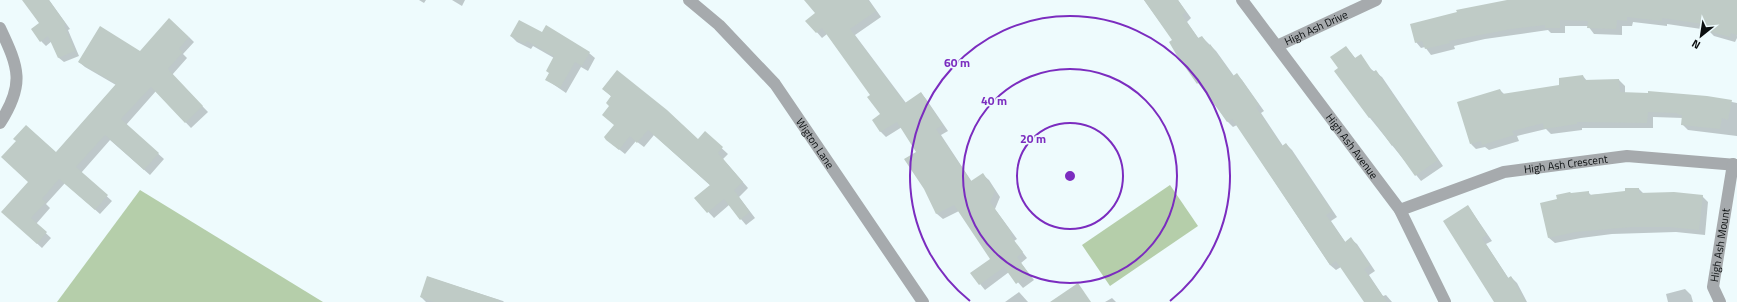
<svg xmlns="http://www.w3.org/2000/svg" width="1737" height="302" font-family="'Titillium Web',sans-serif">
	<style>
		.green { fill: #b5ceaa }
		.shadow { fill: #0003 }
		.building { fill: #bfcbc6 }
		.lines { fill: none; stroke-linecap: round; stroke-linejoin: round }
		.street { stroke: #a6aaad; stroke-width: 12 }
		.ring { fill: none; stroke: #7b2cbf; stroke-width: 2 }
		.labels { text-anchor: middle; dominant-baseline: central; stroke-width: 3.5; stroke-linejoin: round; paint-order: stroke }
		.street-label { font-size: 11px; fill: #0b0f10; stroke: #eefbfd }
		.centre { fill: #7b2cbf; stroke: #eefbfd; stroke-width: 2 }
		.ring-label { font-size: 12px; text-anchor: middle; font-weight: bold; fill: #7b2cbf; stroke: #eefbfd; stroke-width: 3.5; stroke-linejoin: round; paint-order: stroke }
	</style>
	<rect width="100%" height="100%" fill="#eefbfd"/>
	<g class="green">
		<path d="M1170 185 1198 226 1110 286 1082 245Z"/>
		<path d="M140 190 323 302H57Z"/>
	</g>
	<g class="shadow">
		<path d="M24 0H49L70 29 68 30 79 56 64 62 59 58 52 41 46 46 41 41 40 24Z"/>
		<path d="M419 0H426L424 3Z"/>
		<path d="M452 0H465L462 6Z"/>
		<path d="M805 0H869L881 17 855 35 906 103 921 93 926 99 948 131 941 135 972 182 983 175 989 180 1000 197 995 209 1017 239 1014 241 1027 258 1021 263 1034 280 1023 288 1009 272 985 290 980 284 991 259 959 211 943 219 937 214 925 188 918 152 902 127 886 137 881 132 873 120 881 115 872 96 827 34 822 38 807 21 816 13Z"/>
		<path d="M1144 0H1178L1191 18 1187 22 1199 39 1202 37 1216 51 1234 76 1237 75 1242 80 1264 111 1261 113 1283 146 1286 144 1292 150 1337 217 1331 221 1346 243 1351 239 1357 244 1375 271 1369 275 1383 296 1386 295 1392 302H1365L1341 267 1336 270 1330 265 1237 125 1233 127 1228 122 1198 83 1170 42 1173 40Z"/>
		<path d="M1510 0H1736L1737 38 1735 42 1714 36 1708 30 1667 24V26L1633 22 1632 26H1622V35L1594 34 1588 26H1565V33H1551L1548 30 1485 39 1454 46 1455 49 1431 55 1425 47 1421 48 1416 42Z"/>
		<path d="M542 34 589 53 595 58 588 71 581 67 566 93 547 80 554 58 533 46 531 49 517 42 511 36Z"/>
		<path d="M189 37 194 42 183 54 187 58 172 75 208 112 191 128 156 91 126 125 164 159 150 175 110 140 81 173 112 201 100 214 65 183 46 204 50 208 36 224 51 238 42 248 8 217 56 153 116 85 85 67 79 62 140 52Z"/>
		<path d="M1346 47 1364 69 1368 67 1382 77 1443 166 1421 181 1370 118 1336 71 1339 69Z"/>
		<path d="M1583 76 1587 81 1619 80 1625 86V94L1707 97 1737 103V136L1688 130 1682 124 1683 118 1653 117V128H1582V130L1551 134 1546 129 1517 136 1519 141 1489 150 1485 147 1476 149 1471 144 1500 90 1505 95 1561 86Z"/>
		<path d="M603 89 698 141 705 133 728 154 723 159 748 188 739 197 755 218 746 225 729 205 714 218 696 199 711 186 654 135 644 147 636 141 625 154 611 143 615 125 610 106 612 97Z"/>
		<path d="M1639 189 1644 194 1702 196 1708 202 1705 235 1676 232 1612 234 1581 238 1555 243 1549 238 1558 200 1571 194 1588 192 1591 195 1626 192Z"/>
		<path d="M1468 206 1492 241 1486 244 1509 279 1511 277 1517 283 1527 302H1495Z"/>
		<path d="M428 277 503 301 504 302H426L421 297Z"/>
		<path d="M1685 289 1691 295 1693 302H1668L1666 294Z"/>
		<path d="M1019 292 1028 302H1005Z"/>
		<path d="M1112 298 1116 302H1105Z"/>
	</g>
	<g class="building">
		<path d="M22 0H49L66 24 64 25 75 51 58 58 48 36 40 42 31 29 39 23Z"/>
		<path d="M804 0H868L876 11 850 29 905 103 921 92 943 125 936 129 971 181 983 173 995 191 990 202 1012 233 1010 235 1023 252 1017 257 1029 274 1016 284 1004 267 979 285 970 273 990 259 954 205 936 214 924 189 904 159 916 152 897 122 880 132 872 120 880 114 867 97 870 95 822 28 816 33 805 21 815 13Z"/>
		<path d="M1144 0H1178L1186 12 1182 15 1198 38 1202 36 1209 46 1210 44 1233 76 1237 73 1259 105 1256 107 1282 146 1286 143 1332 211 1326 215 1345 242 1351 237 1370 265 1364 269 1387 302H1364L1336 261 1330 265 1232 119 1227 122 1199 82 1197 84 1176 54 1169 42 1172 40Z"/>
		<path d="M1507 0H1737V35L1731 33 1730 37 1707 31 1709 25 1662 18V21L1627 17V21L1617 20 1616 29 1587 28 1588 21 1560 20V28H1545V25L1511 29 1449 41 1450 43 1425 49 1422 41 1415 43 1410 24 1457 12 1456 10Z"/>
		<path d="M169 18 189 37 179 49 183 52 168 69 203 106 185 123 151 87 121 119 159 153 144 170 105 135 76 167 108 195 95 210 59 179 42 199 46 202 31 218 47 232 37 244 1 212 28 182 1 157 16 141 13 139 26 125 56 152 116 84 78 62 100 26 140 51Z"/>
		<path d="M519 20 542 32 546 25 590 52 582 66 575 62 560 88 545 80 549 73 546 71 554 56 527 41 525 44 510 36Z"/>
		<path d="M1346 46 1355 58 1361 54 1373 72 1376 70 1438 160 1415 176 1393 145 1392 146 1371 117 1369 118 1334 71 1338 68 1330 57Z"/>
		<path d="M617 70 667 110 698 139 705 131 723 147 718 153 743 182 734 190 750 212 740 220 724 199 707 213 694 198 710 185 648 130 637 143 630 136 619 150 606 140 604 137 614 125 602 115 609 106 606 103 611 96 602 89Z"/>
		<path d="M1583 75 1584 80 1619 79 1620 92 1648 93V91L1707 96 1732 100 1728 120 1722 118 1720 129 1681 125 1682 115 1677 114V113L1648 112 1647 123 1577 122V124L1544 129 1543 123 1512 131 1514 135 1482 145 1481 141 1470 144 1457 102 1500 89 1502 94 1559 85V78Z"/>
		<path d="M1625 188H1639V193L1674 192 1703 195 1699 230 1669 227H1632L1575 232 1548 238 1540 203 1557 199 1556 195 1570 192 1571 193 1589 191V195L1625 191Z"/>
		<path d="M1468 205 1487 235 1482 238 1508 278 1511 276 1526 302H1494L1443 221Z"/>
		<path d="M427 276 499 300V302H434L420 297Z"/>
		<path d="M1078 283 1091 302H1050Z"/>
	</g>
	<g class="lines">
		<g class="street">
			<path id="s1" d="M689 0 719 25 775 84 923 302"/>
			<path id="s2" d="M1242 0 1400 210 1445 302"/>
			<path d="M0 28C19 68 25 84 0 123"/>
			<path id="s3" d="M1277 46 1376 0"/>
			<path id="s4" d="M1400 210 1504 172 1627 156 1737 165"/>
			<path id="s5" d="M1720 302 1713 287 1733 164"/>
		</g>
	</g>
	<g class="ring">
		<circle cx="1070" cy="176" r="53"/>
		<circle cx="1070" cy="176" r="107"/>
		<path d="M970 301A160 160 0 1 1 1170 301"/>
	</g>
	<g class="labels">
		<g class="street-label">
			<text stroke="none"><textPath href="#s3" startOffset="43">High Ash Drive</textPath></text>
			<text stroke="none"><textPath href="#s1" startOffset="192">Wigton Lane</textPath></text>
			<text stroke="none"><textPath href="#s2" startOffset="183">High Ash Avenue</textPath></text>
			<text stroke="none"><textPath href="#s4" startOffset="173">High Ash Crescent</textPath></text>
			<text stroke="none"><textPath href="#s5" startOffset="59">High Ash Mount</textPath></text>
		</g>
	</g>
	<circle cx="1070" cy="176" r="6" class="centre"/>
	<g class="ring-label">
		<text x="957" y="67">60 m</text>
		<text x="994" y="105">40 m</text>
		<text x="1033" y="143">20 m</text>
	</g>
	<g transform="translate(1701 36) rotate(210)" stroke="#eefbfd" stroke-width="3" paint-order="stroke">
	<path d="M0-3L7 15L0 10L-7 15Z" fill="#0b0f10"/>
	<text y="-6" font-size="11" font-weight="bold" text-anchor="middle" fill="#0b0f10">N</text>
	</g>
</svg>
